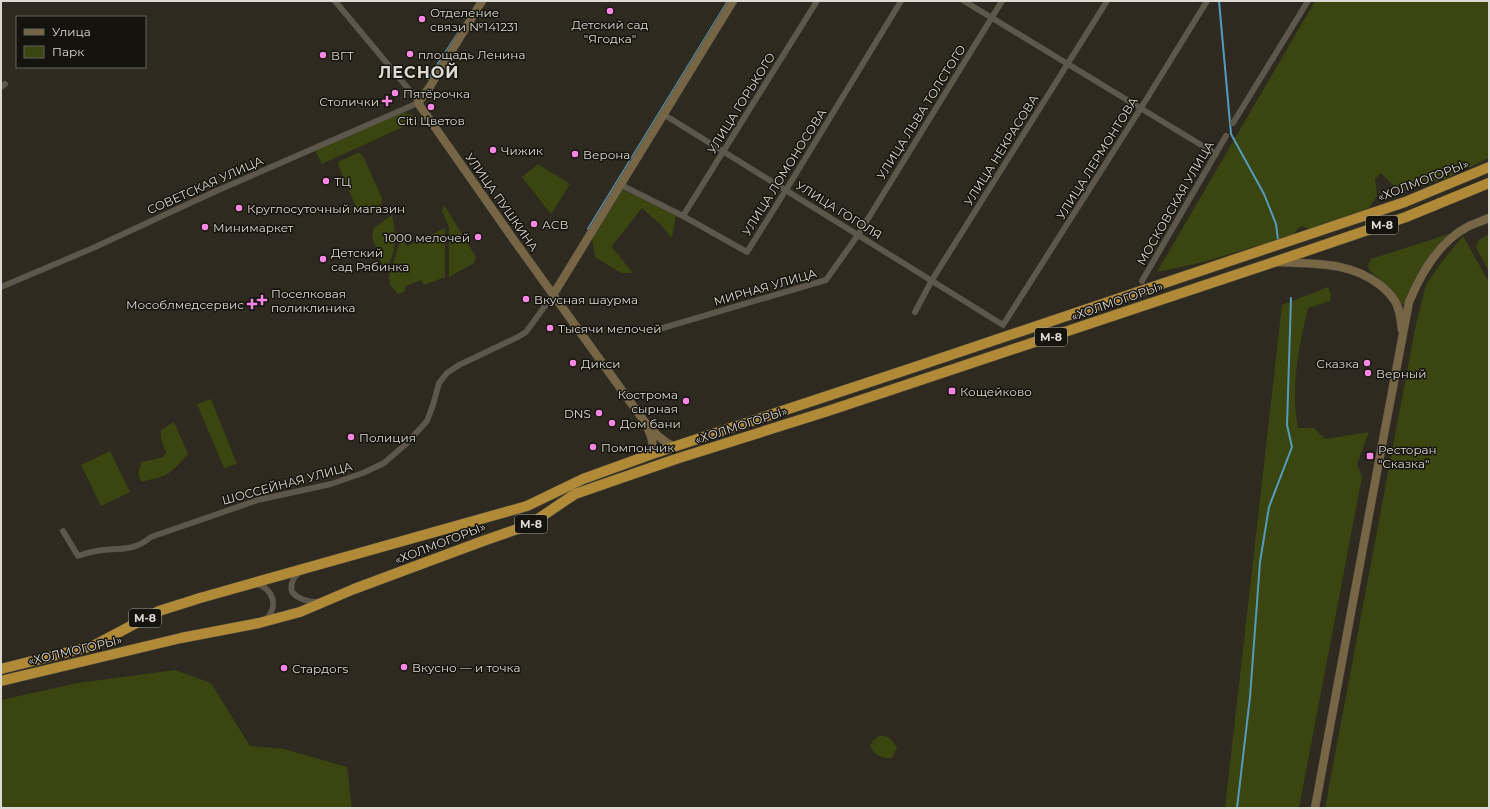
<svg xmlns="http://www.w3.org/2000/svg" width="1490" height="809" font-family="Montserrat,sans-serif">
	<style>
		.green { fill: #3a450f }
		.lines { fill: none; stroke-linecap: round; stroke-linejoin: round }
		.stream { stroke: #549cbe; stroke-width: 2 }
		.street-casing { stroke: #4a473e; stroke-width: 6 }
		.secondary-casing { stroke: #4a473e; stroke-width: 9 }
		.highway-casing { stroke: #4a473e; stroke-width: 11 }
		.street { stroke: #5d574c; stroke-width: 5.5 }
		.secondary { stroke: #766646; stroke-width: 8 }
		.highway { stroke: #b18a38; stroke-width: 10 }
		.poi-dot { fill: #fb87e5; stroke: #15130e; stroke-width: 1.5 }
		.labels { text-anchor: middle; dominant-baseline: central; stroke-width: 3; stroke-linejoin: round; paint-order: stroke }
		.shield { fill: #15130e; stroke: #a19e98; stroke-width: 1 }
		.shield-label { font-size: 11px; font-weight: bold; fill: #dddad3 }
		.poi-label { font-size: 12px; fill: #dddad3; stroke: #15130e; text-anchor: start }
		.street-label { font-size: 12px; fill: #dddad3; stroke: #15130e }
		.district-label { font-size: 16px; font-weight: bold; letter-spacing: 1px; fill: #dddad3; stroke: #15130e }
	</style>
	<rect width="100%" height="100%" fill="#2f2a20"/>
	<g class="green">
		<path d="M1315 1H1489V158L1445 179 1399 192 1381 173 1375 179 1377 196 1367 211 1311 230 1301 226 1292 235 1204 262 1157 272Z"/>
		<path d="M404 112 416 117 418 120 322 164 315 150Z"/>
		<path d="M357 153H360L363 156 382 198V203C377 207 367 212 360 212L357 209 339 167 338 162Z"/>
		<path d="M538 164 570 184 551 214 522 177Z"/>
		<path d="M623 190 676 214 672 238 660 224 642 208 612 246 614 250 633 273H621L595 257 592 238Z"/>
		<path d="M444 205 476 257 474 263 449 277V227L442 211Z"/>
		<path d="M392 215C397 238 396 252 385 273L372 237 374 228Z"/>
		<path d="M445 228V277L424 285 421 280 406 286 404 292 398 294 390 285 389 276 399 244 400 234 407 246Z"/>
		<path d="M1452 233 1405 303 1402 305 1391 289 1369 270 1368 264 1371 259Z"/>
		<path d="M1489 234V272L1476 247 1479 240Z"/>
		<path d="M1463 236 1489 282V808H1325L1415 329 1426 285 1440 264Z"/>
		<path d="M1328 287 1331 294 1330 301 1308 308C1299 346 1290 389 1298 428H1314L1325 439 1369 432 1357 464 1362 477 1299 808H1225L1282 305Z"/>
		<path d="M211 399 237 464 224 468 197 404Z"/>
		<path d="M174 422 188 454C180 462 173 473 161 477 155 479 149 479 142 482 137 474 138 470 142 462L163 457 166 452C163 445 160 438 161 430Z"/>
		<path d="M110 451 130 492 101 506 81 465Z"/>
		<path d="M175 670 211 683 250 746 284 749 347 767 352 808H1V700L78 683Z"/>
		<path d="M879 736C888 735 892 740 897 747L893 757C885 761 873 754 870 746L873 740Z"/>
	</g>
	<g class="lines">
		<g class="stream">
			<path d="M1219 1 1231 134 1264 194 1276 224 1278 240"/>
			<path d="M428 79 460 30"/>
			<path d="M588 229 728 1"/>
			<path d="M1237 808 1250 697 1260 562 1269 507 1292 447 1287 425 1291 298"/>
		</g>
		<defs>
			<g id="street">
				<path d="M964 1 1216 154"/>
				<path d="M1 87 5 84"/>
				<path d="M663 114 1003 325 1141 108 1207 1"/>
				<path d="M1233 123 1308 1"/>
				<path d="M621 185 683 216 747 252 786 190 901 1"/>
				<path d="M683 216 817 1"/>
				<path d="M1142 281 1226 136"/>
				<path d="M1 287 93 248 214 192 418 103 411 92 335 1"/>
				<path d="M915 312 932 280 1107 1"/>
				<path d="M656 330 826 280 858 235 1002 1"/>
				<path d="M63 531 78 556C84 554 90 552 96 551 117 547 132 553 151 537L258 500 331 484 363 473 384 463 406 444 427 421 433 405 439 383 447 373 459 365 518 337 526 332 553 295"/>
				<path d="M301 571C293 577 290 583 292 592 299 600 308 602 318 602"/>
				<path d="M256 584C274 588 279 608 265 620"/>
			</g>
			<g id="secondary">
				<path d="M482 1 429 88 418 103 511 236 644 421C653 431 662 442 675 447"/>
				<path d="M1277 262C1313 264 1349 261 1380 285 1385 289 1391 295 1395 301 1400 309 1401 320 1402 330"/>
				<path d="M553 295 733 1"/>
				<path d="M648 429C652 438 654 444 652 454"/>
				<path d="M1315 808 1373 493 1409 302C1421 273 1439 241 1469 226 1475 223 1482 221 1489 218"/>
			</g>
			<g id="highway">
				<path d="M1 669 93 646 159 611 200 598 527 506 583 479 652 454 915 367 1405 202 1489 167"/>
				<path d="M1 681 181 638 259 623 300 612 354 589 483 541 529 525 575 494 676 459 828 411 1274 262 1406 217 1489 183"/>
			</g>
		</defs>
		<use href="#street" class="street-casing"/>
		<use href="#secondary" class="secondary-casing"/>
		<use href="#highway" class="highway-casing"/>
		<use href="#street" class="street"/>
		<use href="#secondary" class="secondary"/>
		<use href="#highway" class="highway"/>
	</g>
	<g class="poi-dot">
		<circle cx="610" cy="11" r="4"/>
		<circle cx="422" cy="19" r="4"/>
		<circle cx="410" cy="54" r="4"/>
		<circle cx="323" cy="55" r="4"/>
		<circle cx="395" cy="93" r="4"/>
		<path d="M385 95h4v4h4v4h-4v4h-4v-4h-4v-4h4z"/>
		<circle cx="431" cy="107" r="4"/>
		<circle cx="493" cy="150" r="4"/>
		<circle cx="575" cy="154" r="4"/>
		<circle cx="326" cy="181" r="4"/>
		<circle cx="239" cy="208" r="4"/>
		<circle cx="534" cy="224" r="4"/>
		<circle cx="205" cy="227" r="4"/>
		<circle cx="478" cy="237" r="4"/>
		<circle cx="323" cy="259" r="4"/>
		<circle cx="526" cy="299" r="4"/>
		<path d="M260 294h4v4h4v4h-4v4h-4v-4h-4v-4h4z"/>
		<path d="M250 298h4v4h4v4h-4v4h-4v-4h-4v-4h4z"/>
		<circle cx="550" cy="328" r="4"/>
		<circle cx="573" cy="363" r="4"/>
		<circle cx="1367" cy="363" r="4"/>
		<circle cx="1368" cy="373" r="4"/>
		<rect x="948" y="387" width="8" height="8" rx="2"/>
		<circle cx="686" cy="401" r="4"/>
		<circle cx="599" cy="413" r="4"/>
		<circle cx="612" cy="423" r="4"/>
		<circle cx="351" cy="437" r="4"/>
		<circle cx="593" cy="447" r="4"/>
		<rect x="1366" y="452" width="8" height="8" rx="2"/>
		<circle cx="404" cy="667" r="4"/>
		<circle cx="284" cy="668" r="4"/>
	</g>
	<g class="labels">
		<g class="shield">
			<rect x="1366" y="216" width="32" height="18" rx="3"/>
			<rect x="1035" y="328" width="32" height="18" rx="3"/>
			<rect x="515" y="515" width="32" height="18" rx="3"/>
			<rect x="129" y="609" width="32" height="18" rx="3"/>
		</g>
		<g class="shield-label">
			<text x="1382" y="225">М-8</text>
			<text x="1051" y="337">М-8</text>
			<text x="531" y="524">М-8</text>
			<text x="145" y="618">М-8</text>
		</g>
		<g class="poi-label">
			<text x="430" y="12">Отделение<tspan x="430" dy="14">связи №141231</tspan></text>
			<text x="610" y="24" text-anchor="middle">Детский сад<tspan x="610" dy="14">"Ягодка"</tspan></text>
			<text x="418" y="54">площадь Ленина</text>
			<text x="331" y="55">ВГТ</text>
			<text x="403" y="93">Пятёрочка</text>
			<text x="379" y="101" text-anchor="end">Столички</text>
			<text x="431" y="120" text-anchor="middle">Citi Цветов</text>
			<text x="501" y="150">Чижик</text>
			<text x="583" y="154">Верона</text>
			<text x="334" y="181">ТЦ</text>
			<text x="247" y="208">Круглосуточный магазин</text>
			<text x="542" y="224">АСВ</text>
			<text x="213" y="227">Минимаркет</text>
			<text x="470" y="237" text-anchor="end">1000 мелочей</text>
			<text x="331" y="252">Детский<tspan x="331" dy="14">сад Рябинка</tspan></text>
			<text x="271" y="293">Поселковая<tspan x="271" dy="14">поликлиника</tspan></text>
			<text x="534" y="299">Вкусная шаурма</text>
			<text x="244" y="304" text-anchor="end">Мособлмедсервис</text>
			<text x="558" y="328">Тысячи мелочей</text>
			<text x="581" y="363">Дикси</text>
			<text x="1359" y="363" text-anchor="end">Сказка</text>
			<text x="1376" y="373">Верный</text>
			<text x="960" y="391">Кощейково</text>
			<text x="678" y="394" text-anchor="end">Кострома<tspan x="678" dy="14">сырная</tspan></text>
			<text x="591" y="413" text-anchor="end">DNS</text>
			<text x="620" y="423">Дом бани</text>
			<text x="359" y="437">Полиция</text>
			<text x="601" y="447">Помпончик</text>
			<text x="1378" y="449">Ресторан<tspan x="1378" dy="14">"Сказка"</tspan></text>
			<text x="412" y="667">Вкусно — и точка</text>
			<text x="292" y="668">Стардогs</text>
		</g>
		<g class="street-label">
			<text transform="translate(741 103) rotate(-58)">УЛИЦА ГОРЬКОГО</text>
			<text transform="translate(921 112) rotate(-58)">УЛИЦА ЛЬВА ТОЛСТОГО</text>
			<text transform="translate(1001 150) rotate(-58)">УЛИЦА НЕКРАСОВА</text>
			<text transform="translate(1097 158) rotate(-58)">УЛИЦА ЛЕРМОНТОВА</text>
			<text transform="translate(784 172) rotate(-58)">УЛИЦА ЛОМОНОСОВА</text>
			<text transform="translate(1423 180) rotate(-21)">«ХОЛМОГОРЫ»</text>
			<text transform="translate(205 185) rotate(-24)">СОВЕТСКАЯ УЛИЦА</text>
			<text transform="translate(502 202) rotate(55)">УЛИЦА ПУШКИНА</text>
			<text transform="translate(1175 203) rotate(-60)">МОСКОВСКАЯ УЛИЦА</text>
			<text transform="translate(839 210) rotate(32)">УЛИЦА ГОГОЛЯ</text>
			<text transform="translate(765 287) rotate(-16)">МИРНАЯ УЛИЦА</text>
			<text transform="translate(1117 301) rotate(-19)">«ХОЛМОГОРЫ»</text>
			<text transform="translate(741 425) rotate(-18)">«ХОЛМОГОРЫ»</text>
			<text transform="translate(287 483) rotate(-15)">ШОССЕЙНАЯ УЛИЦА</text>
			<text transform="translate(440 543) rotate(-21)">«ХОЛМОГОРЫ»</text>
			<text transform="translate(75 650) rotate(-13)">«ХОЛМОГОРЫ»</text>
		</g>
		<g class="district-label">
			<text x="419" y="72">ЛЕСНОЙ</text>
		</g>
	</g>
	<rect width="1490" height="809" fill="none" stroke="#dddad3" stroke-width="4"/>
	<rect x="16" y="16" width="130" height="52" fill="#15130e" stroke="#65635d"/>
	<rect x="24" y="29" width="20" height="6" fill="#766646" stroke="#65635d"/>
	<text x="52" y="36" font-size="12" fill="#dddad3">Улица</text>
	<rect x="24" y="46" width="20" height="12" fill="#3a450f" stroke="#65635d"/>
	<text x="52" y="56" font-size="12" fill="#dddad3">Парк</text>
</svg>
